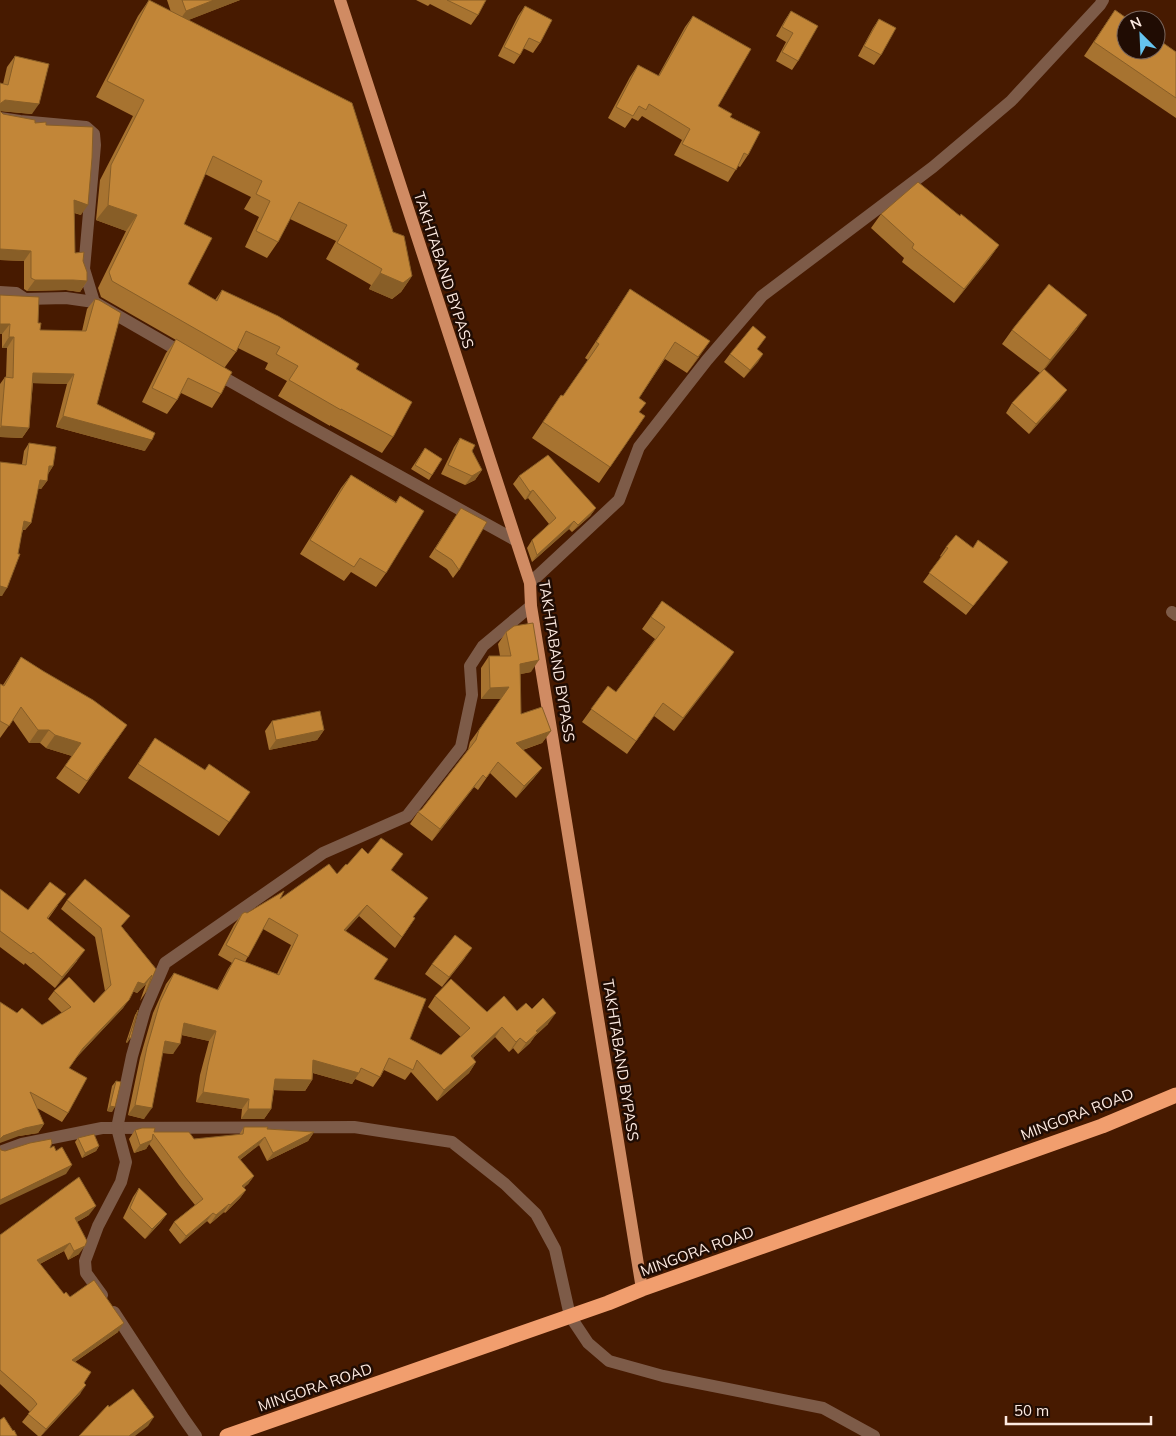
<svg xmlns="http://www.w3.org/2000/svg" width="1176" height="1436" font-family="Mulish,sans-serif">
	<style>
		.lines { fill: none; stroke-linecap: round; stroke-linejoin: round }
		.minor { stroke: #7d5b48; stroke-width: 12 }
		.major { stroke: #d08b63; stroke-width: 12 }
		.highway { stroke: #f19e6e; stroke-width: 15 }
		.wall { fill: #a77330; fill-rule: evenodd }
		.shaded-wall { fill: #885e27 }
		.building { fill: #c28638; stroke: #885e27 }
		.labels { text-anchor: middle; dominant-baseline: central; stroke-width: 5; stroke-linejoin: round; paint-order: stroke }
		.street-label { font-size: 15px; fill: #fdeae1; stroke: #200c03 }
	</style>
	<rect width="100%" height="100%" fill="#471a00"/>
	<g class="lines">
		<g class="minor">
			<path d="M0 118 20 121 86 127 94 134 95 145 84 269 94 302 186 355"/>
			<path d="M0 292 16 293 25 299 66 298 94 302"/>
			<path d="M214 372 293 417 515 540"/>
			<path d="M530 583 619 500 639 447 707 360 762 296 933 167 1011 101 1100 5 1103 0"/>
			<path d="M1172 612 1176 615"/>
			<path d="M0 1152 22 1144 102 1128 354 1127 452 1142 505 1184 536 1214 555 1249 570 1316 588 1343 609 1361 663 1376 823 1408 874 1436"/>
			<path d="M102 1295 86 1273 85 1261 98 1226 121 1182 126 1162 117 1128 132 1056 145 1010 165 963 323 853 407 816 461 747 472 695 470 666 483 646 531 606"/>
			<path d="M114 1312 184 1419 196 1436"/>
		</g>
		<path class="major" d="M340 0 530 583 531 606 642 1289"/>
		<path class="highway" d="M227 1436 608 1303 642 1289 1102 1126 1176 1095"/>
	</g>
	<g class="wall">
		<path d="M149 0 171 12 167 0H240L188 20 393 232 412 276 401 292 392 299 369 289 371 285 326 259 336 241 290 219 278 242 267 258 245 247 259 217 244 209 251 197 205 174 184 224 188 284 215 300 222 290 356 369 393 437 382 453 330 425V426L278 396 287 381 265 369 268 363 238 348 236 352 225 367 221 394 212 408 181 393 177 400 167 414 142 402 166 353 176 340 101 297 98 288 126 231 96 220 100 180 133 116 96 97 138 16Z"/>
		<path d="M416 0H486L478 15 471 25 430 4 428 6Z"/>
		<path d="M525 6 540 43 533 53 523 48 520 55 514 64 498 56 518 16Z"/>
		<path d="M1115 10 1176 52V118L1084 56Z"/>
		<path d="M791 11 798 61 792 70 776 61 786 42 776 36 785 20Z"/>
		<path d="M693 16 718 106 730 117 748 155 740 167 738 166 728 182 674 155 682 140 642 116 638 121 632 118 625 128 608 118 630 77 638 65 658 76 685 27Z"/>
		<path d="M879 19 881 55 874 65 858 56 873 28Z"/>
		<path d="M15 56 32 114 0 111 3 84 7 67Z"/>
		<path d="M0 111 3 114 46 125 81 215 74 213 75 253 83 261 87 281 80 292 66 290 27 291 24 289V261L0 260Z"/>
		<path d="M881 214 960 216 999 245 989 259 954 303 902 262 904 258 871 228Z"/>
		<path d="M630 289 699 357 687 373 665 359 639 398V412L645 416 599 483 532 438 561 395 563 396 588 360 585 358Z"/>
		<path d="M0 295 38 323 40 330 82 331 87 309 95 299 97 404 145 451 56 427 67 384 33 383 29 428 22 438 0 437V384L5 377H6L7 348H2V334H0Z"/>
		<path d="M1077 329 1044 369 1060 399 1029 434 1006 413 1012 403 1040 373 1002 344 1012 330Z"/>
		<path d="M760 345 757 349 763 354 744 378 724 362 730 354Z"/>
		<path d="M460 438 472 451 482 470 475 480 465 485 441 474 454 447Z"/>
		<path d="M29 443 53 466 48 474 47 481 41 489 38 488 31 523 25 530H23L2 596 24 451Z"/>
		<path d="M425 448 442 459 429 480 411 469Z"/>
		<path d="M351 475 396 502 400 496 386 573 376 587 351 572 344 581 300 554 341 488Z"/>
		<path d="M519 476 596 508 590 516 572 532 569 529 532 562 527 548 532 540 549 524 528 498 525 500 513 484Z"/>
		<path d="M461 508 459 570 453 578 447 569 429 557Z"/>
		<path d="M946 547 973 548 1008 562 966 615 923 582 941 557 940 556Z"/>
		<path d="M662 601 734 652 674 731 654 716 627 754 582 722 608 686 616 692 655 639 642 629Z"/>
		<path d="M506 632 531 672 520 674 521 714 551 731 542 743 523 750 542 768 533 779 516 798 490 773 478 790 474 787 432 841 410 824 418 812 422 809 468 750 470 742 501 699H481V668L489 656H500L498 644Z"/>
		<path d="M21 657 127 725 79 794 56 778 72 756 46 748 40 743H29L13 720 0 738V684L3 685Z"/>
		<path d="M272 721 324 730 317 740 269 750 265 731Z"/>
		<path d="M155 738 229 822 219 836 128 778Z"/>
		<path d="M368 854 392 870 413 917 415 918 395 948 359 916 345 931 410 1039 441 1055 461 1037 428 1007 435 996 487 1012 517 1011 532 1009 548 1024 535 1036 530 1043 518 1054 513 1048 509 1052 495 1037 473 1058 476 1062 469 1073 437 1101 411 1072 405 1080 384 1070 380 1077 373 1087 355 1079 352 1084 313 1073 312 1080 305 1091 274 1090 271 1109 264 1119H241L242 1109 196 1102 200 1075 209 1041 182 1035 173 1054 162 1053 144 1119 128 1115 140 1058 153 1013 166 984 174 973 217 990 228 969 232 963 218 955 234 925 242 914 247 913 337 874 347 865ZM263 929 291 945 277 974 245 962Z"/>
		<path d="M0 889 28 910 58 905 48 919 77 961 55 988 25 963 24 965 0 947Z"/>
		<path d="M67 900 122 927 156 969 146 992 140 1001 146 984 137 993 133 991 123 1008 77 1057 69 1068 68 1113 62 1122 37 1108 44 1124 38 1133 19 1136 17 1013 42 1025 62 1013 48 999 54 991 94 1003 105 991 95 937 61 909Z"/>
		<path d="M465 958 442 987 425 974 432 964Z"/>
		<path d="M138 1010 127 1043 126 1042 135 1015Z"/>
		<path d="M116 1081 112 1112 107 1111 112 1086Z"/>
		<path d="M244 1127 314 1132 308 1141 267 1161 259 1145 240 1160 254 1176 248 1184 244 1187 246 1190 240 1198 225 1213 224 1212 210 1224 207 1221 180 1244 169 1230 174 1222 195 1205 179 1185 149 1144 146 1149 134 1153 129 1139 135 1130 154 1132 194 1139 239 1135Z"/>
		<path d="M78 1138 99 1146 96 1151 82 1158 75 1142Z"/>
		<path d="M139 1188 167 1214 160 1223 145 1239 123 1218 133 1197Z"/>
		<path d="M89 1215 77 1222 79 1254 68 1260 64 1251 40 1264 64 1294 70 1297 118 1332 75 1362 84 1383 80 1394 41 1436H38L22 1422 30 1412 0 1384V1235Z"/>
	</g>
	<g class="shaded-wall">
		<path d="M214 0H240L176 25 186 11Z"/>
		<path d="M5 100 39 104 32 114 0 111V104Z"/>
		<path d="M74 200 88 205 81 215 67 210Z"/>
		<path d="M108 205 137 215 126 231 96 220Z"/>
		<path d="M999 245 989 259 954 303 964 289Z"/>
		<path d="M0 249 31 251 24 261 0 260Z"/>
		<path d="M380 273 412 276 401 292 392 299 369 289Z"/>
		<path d="M35 280H73L87 281 80 292 66 290 27 291Z"/>
		<path d="M1087 315 1077 329 1041 374 1050 360Z"/>
		<path d="M0 324H10L2 334H0Z"/>
		<path d="M9 337H14L7 348H2Z"/>
		<path d="M710 341 699 357 687 373 698 357Z"/>
		<path d="M763 354 758 362 744 378 750 370Z"/>
		<path d="M33 373 74 374 67 384 26 383Z"/>
		<path d="M1067 390 1060 399 1029 434 1036 424Z"/>
		<path d="M63 416 152 440 145 451 56 427Z"/>
		<path d="M1 426 29 428 22 438 0 437V428Z"/>
		<path d="M49 466H53L48 474Z"/>
		<path d="M482 470 475 480 465 485 472 476Z"/>
		<path d="M40 480 47 481 41 489 35 488Z"/>
		<path d="M533 490 528 498 525 500 530 492Z"/>
		<path d="M596 508 590 516 572 532 578 525Z"/>
		<path d="M24 521 31 523 25 530 19 529Z"/>
		<path d="M574 521 569 529 532 562 537 555Z"/>
		<path d="M0 586 7 588 2 596H0Z"/>
		<path d="M734 652 725 665 674 731 683 718Z"/>
		<path d="M539 660 531 672 512 676 520 664Z"/>
		<path d="M509 687 501 699H481L490 688Z"/>
		<path d="M38 730H49L40 743H29Z"/>
		<path d="M324 730 317 740 269 750 276 740Z"/>
		<path d="M551 731 542 743 507 755 516 743Z"/>
		<path d="M55 735 81 743 72 756 46 748Z"/>
		<path d="M542 768 533 779 516 798 524 786Z"/>
		<path d="M483 775 474 787 432 841 440 829Z"/>
		<path d="M367 905 359 916 337 941 344 930Z"/>
		<path d="M472 948 465 958 442 987 449 977Z"/>
		<path d="M85 950 77 961 55 988 62 977Z"/>
		<path d="M152 975 146 984 137 993 132 991 138 982Z"/>
		<path d="M129 1000 123 1008 77 1057 83 1048Z"/>
		<path d="M556 1013 548 1024 535 1036 530 1043 518 1054 526 1043 536 1031Z"/>
		<path d="M184 1023 216 1031 209 1041 177 1034Z"/>
		<path d="M502 1027 495 1037 463 1067 471 1056Z"/>
		<path d="M129 1038H131L127 1043 126 1042Z"/>
		<path d="M520 1038 513 1048 509 1052 516 1042Z"/>
		<path d="M165 1041 180 1044 173 1054 157 1052Z"/>
		<path d="M313 1060 359 1073 352 1084 306 1071Z"/>
		<path d="M476 1062 469 1073 437 1101 444 1090Z"/>
		<path d="M275 1079 312 1080 305 1091 268 1090Z"/>
		<path d="M203 1092 249 1099 242 1109 196 1102Z"/>
		<path d="M135 1105 152 1108 144 1119 128 1115Z"/>
		<path d="M110 1106 115 1107 112 1112 107 1111Z"/>
		<path d="M248 1109H271L264 1119H241Z"/>
		<path d="M44 1124 38 1133 19 1136 0 1143V1139L3 1136 25 1128Z"/>
		<path d="M314 1132 308 1141 267 1161 273 1153Z"/>
		<path d="M265 1137 259 1145 232 1166 238 1157Z"/>
		<path d="M152 1140 146 1149 134 1153 140 1145Z"/>
		<path d="M99 1146 96 1151 82 1158 85 1153Z"/>
		<path d="M72 1165 66 1174 0 1205V1200Z"/>
		<path d="M254 1176 248 1184 237 1194 242 1186Z"/>
		<path d="M246 1190 240 1198 225 1213 230 1205Z"/>
		<path d="M229 1204 224 1212 210 1224 216 1215Z"/>
		<path d="M96 1206 89 1215 69 1226 75 1218Z"/>
		<path d="M213 1213 207 1221 180 1244 186 1236Z"/>
		<path d="M167 1214 160 1223 145 1239 152 1229Z"/>
		<path d="M70 1243 64 1251 30 1269 37 1260Z"/>
		<path d="M85 1246 79 1254 68 1260 74 1251Z"/>
		<path d="M124 1323 118 1332 66 1368 72 1360Z"/>
		<path d="M86 1385 80 1394 41 1436 46 1429Z"/>
		<path d="M154 1417 148 1426 135 1436H129Z"/>
	</g>
	<g class="building">
		<path d="M149 0 352 103 393 232 404 236 412 276 403 283 380 273 382 269 337 243 347 225 299 202 278 242 256 231 270 201 256 194 262 181 213 156 184 224 212 238 188 284 217 301 222 290 278 316 359 364 356 369 412 402 393 437 341 409V410L289 380 298 366 276 354 280 347 246 331 236 352 112 281 109 272 137 215 108 205 111 165 144 100 107 81Z"/>
		<path d="M182 0H214L186 11Z"/>
		<path d="M447 0H486L478 15Z"/>
		<path d="M525 6 552 20 540 43 529 38 520 55 504 47Z"/>
		<path d="M1115 10 1129 20H1126V50H1156V38L1176 52V98L1094 42Z"/>
		<path d="M791 11 818 26 798 61 782 52 793 33 782 27Z"/>
		<path d="M693 16 751 49 718 106 732 114 730 117 760 132 748 155 744 153 736 170 682 144 690 129 649 104 646 110 639 106 633 116 616 107 638 65 659 76Z"/>
		<path d="M879 19 896 28 881 55 864 46Z"/>
		<path d="M15 56 49 64 39 104 5 100 1 103 0 105V83L8 85Z"/>
		<path d="M0 111 3 114 35 120V123L46 122V125L93 127 92 158 88 205 74 200 75 253 84 252 83 261 87 272V281L73 280H35L31 278V251L0 249Z"/>
		<path d="M918 182 960 216 961 214 999 245 964 289 912 248 914 244 881 214Z"/>
		<path d="M1049 284 1087 315 1050 360 1012 330Z"/>
		<path d="M630 289 710 341 698 357 675 342 639 398 646 403 639 412 645 416 610 467 543 422 561 395 563 396 599 344 596 342Z"/>
		<path d="M0 295 39 297 38 323H41L40 330 86 331 95 299 99 300 121 313 97 404 155 433 152 440 63 416 74 374 33 373 29 428 1 426 5 377 13 378 14 337H9L10 324H0Z"/>
		<path d="M753 326 766 337 757 349 763 354 750 370 730 354Z"/>
		<path d="M176 339 232 372 221 394 188 378 177 400 152 388Z"/>
		<path d="M1044 369 1067 390 1036 424 1012 403Z"/>
		<path d="M460 438 475 445 472 451 482 470 472 476 448 465Z"/>
		<path d="M29 443 56 447 53 466H49L47 481 40 480 31 523 24 521 18 554H20L7 588 0 586V462L26 465Z"/>
		<path d="M425 448 442 459 432 475 415 465Z"/>
		<path d="M548 455 596 508 578 525 574 521 537 555 532 540 556 518 533 490 530 492 519 476Z"/>
		<path d="M351 475 396 503 400 496 424 511 386 573 360 558 354 567 310 540Z"/>
		<path d="M461 508 487 522 459 570 452 560 435 549Z"/>
		<path d="M956 535 973 548 978 540 1008 562 973 606 929 573 948 548 946 547Z"/>
		<path d="M662 601 734 652 683 718 663 703 636 741 591 709 608 686 616 692 665 627 651 617Z"/>
		<path d="M533 623 539 660 520 664 521 714 542 707 551 731 516 743 542 768 524 786 498 762 486 778 483 775 440 829 418 812 422 809 476 740 479 730 509 687 490 688 489 656H511L506 632 514 626Z"/>
		<path d="M21 657 43 671 93 700 127 725 87 781 65 766 81 743 55 735 49 730H38L21 707 9 726 0 721V684L4 686Z"/>
		<path d="M320 711 324 730 276 740 272 721Z"/>
		<path d="M155 738 205 770 209 764 250 792 229 822 138 764Z"/>
		<path d="M381 838 403 854 391 870 428 898 413 917 415 918 402 937 367 905 344 930 388 959 374 979 426 999 410 1039 441 1055 470 1028 435 996 451 979 487 1012 504 996 517 1011 526 1003 532 1009 543 998 556 1013 536 1031 538 1032 526 1043 520 1038 516 1042 502 1027 471 1056 476 1062 444 1090 417 1060 413 1070 389 1058 380 1077 361 1068 359 1073 313 1060 312 1080 275 1079 271 1109H248L249 1099 203 1092 208 1065 216 1031 184 1023 180 1044 165 1041 152 1108 135 1105 147 1047 160 1002 174 973 218 990 235 958 279 975 298 935 269 918 248 957 226 945 242 914 245 912 247 913 284 891 280 899 329 864 337 874 346 864 347 865 362 848 368 854Z"/>
		<path d="M85 879 130 916 121 926 156 969 146 992 152 975 144 984 138 982 129 1000 83 1048 69 1068 87 1078 68 1113 30 1092 44 1124 25 1128 3 1136 0 1139V1002L17 1013 22 1008 42 1025 71 1007 54 991 69 977 94 1003 111 985 101 928 67 900Z"/>
		<path d="M50 882 66 894 47 918 85 950 62 977 33 952 31 954 0 931V889L28 910Z"/>
		<path d="M455 935 472 948 449 977 432 964Z"/>
		<path d="M138 1010 131 1038H129Z"/>
		<path d="M116 1081 121 1082 115 1107 110 1106Z"/>
		<path d="M244 1127H268L267 1129 314 1132 273 1153 265 1137 238 1157 254 1176 242 1186 246 1190 230 1205 229 1204 216 1215 213 1213 186 1236 174 1222 203 1199 185 1177 153 1134 152 1140 140 1145 135 1130 142 1128H155L154 1132H189L194 1139 243 1134Z"/>
		<path d="M94 1134 99 1146 85 1153 78 1138Z"/>
		<path d="M51 1139 52 1143 50 1148 54 1146 56 1151 62 1147 72 1165 0 1200V1148L1 1150 5 1151 30 1143Z"/>
		<path d="M79 1177 96 1206 75 1218 87 1241 85 1246 74 1251 70 1243 37 1260 64 1294 66 1292 70 1297 94 1280 124 1323 72 1360 91 1372 84 1383 86 1385 46 1429 28 1414 37 1404 33 1399 0 1370V1235Z"/>
		<path d="M139 1188 167 1214 152 1229 130 1208Z"/>
		<path d="M133 1389 154 1417 129 1436H79L108 1405 109 1407Z"/>
		<path d="M4 1417 13 1431 14 1430 17 1436H0V1420Z"/>
	</g>
	<g class="labels">
		<g class="street-label">
			<text transform="translate(444 270) rotate(72)">TAKHTABAND BYPASS</text>
			<text transform="translate(557 661) rotate(81)">TAKHTABAND BYPASS</text>
			<text transform="translate(621 1060) rotate(81)">TAKHTABAND BYPASS</text>
			<text transform="translate(1077 1114) rotate(-21)">MINGORA ROAD</text>
			<text transform="translate(697 1251) rotate(-20)">MINGORA ROAD</text>
			<text transform="translate(315 1387) rotate(-19)">MINGORA ROAD</text>
		</g>
	</g>
	<g transform="translate(1141 35) rotate(336)"><circle r="24" fill="#200c03" stroke="#78655c"/>
	<path d="M0-4L9 19L0 12L-9 19Z" fill="#66c4ef"/>
	<text y="-8" font-size="14" font-weight="bold" text-anchor="middle" fill="#fdeae1">N</text>
	</g>
	<path d="M1006 1416v8h145v-8" fill="none" stroke="#fdeae1" stroke-width="2.5"/>
	<text x="1014" y="1416" font-size="15" fill="#fdeae1" stroke="#200c03" stroke-width="4" paint-order="stroke">50 m</text>
</svg>
